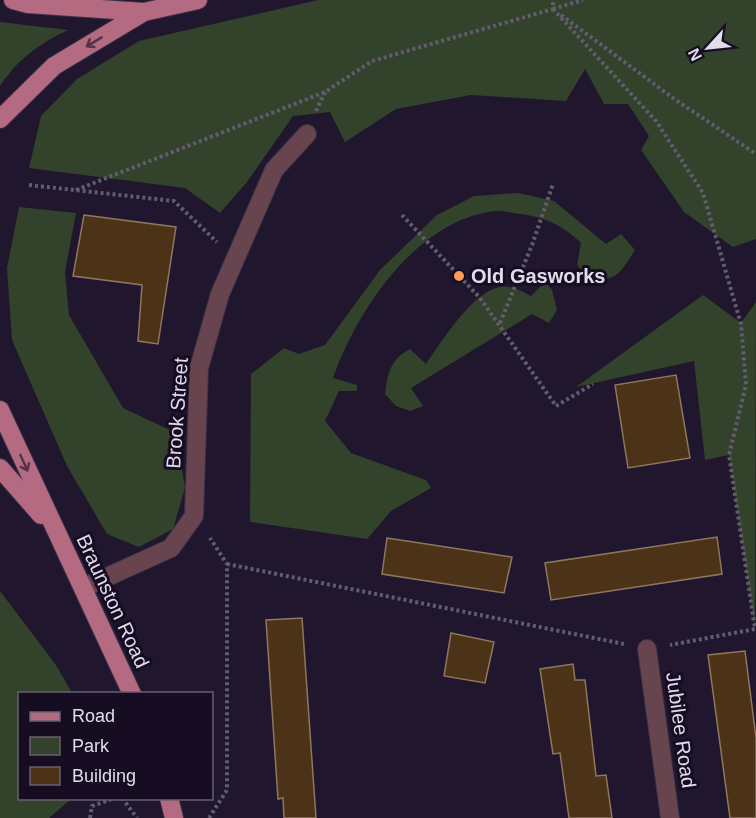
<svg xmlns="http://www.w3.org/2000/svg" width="756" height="818" font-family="Arial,sans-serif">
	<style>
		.green { fill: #32422b }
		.building { fill: #4c3318; stroke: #8f775f; stroke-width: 1.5 }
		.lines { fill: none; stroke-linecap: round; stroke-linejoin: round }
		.minor-casing { stroke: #3b3248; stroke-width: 20 }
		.major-casing { stroke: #3b3248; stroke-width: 20 }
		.path { stroke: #635b6f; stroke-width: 4; stroke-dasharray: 3 3; stroke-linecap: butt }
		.minor { stroke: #68444e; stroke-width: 18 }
		.major { stroke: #b46a80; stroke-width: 18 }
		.oneway { stroke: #563248 }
		.poi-dot { fill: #fd9d55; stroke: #170d23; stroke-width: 2 }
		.labels { text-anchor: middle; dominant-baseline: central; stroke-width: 6; stroke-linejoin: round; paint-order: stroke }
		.poi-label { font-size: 20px; font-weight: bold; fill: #e1dbeb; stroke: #170d23; text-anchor: start }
		.street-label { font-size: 20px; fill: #e1dbeb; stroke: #170d23 }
	</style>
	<rect width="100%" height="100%" fill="#20162d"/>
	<g class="green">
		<path d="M318 0H756V239L733 247 684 212 641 150 649 136 628 104H604L585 69 566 101 471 95 396 109 345 142 330 112 293 116 247 182 220 213 185 188 29 168 41 116 77 79 139 41Z"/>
		<path d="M0 22 68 30C39 44 18 59 0 86Z"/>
		<path d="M518 193 554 201 606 244 621 234 635 250C619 274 618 282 587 278L577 265 581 243C564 226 545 217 521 214 512 213 502 210 494 211 416 221 357 310 333 378L357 385V391H339L325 421 351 453 426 480 431 488 391 511 367 539 250 522 251 374 284 348 299 354 325 345 380 270 437 215 474 196Z"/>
		<path d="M19 207 76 213 65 272 69 315 123 408 176 433 185 488 173 529 139 547 107 534 67 466 12 340 7 268Z"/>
		<path d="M545 282 552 290 557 310 549 323 532 314 411 388 423 406 410 411 396 406 385 394C388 372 390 360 410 349L426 364C442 342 478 281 509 287 516 288 525 293 531 296Z"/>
		<path d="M703 295 741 323 756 302 755 629 729 455 705 460 694 361 576 387Z"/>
		<path d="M0 591 56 665 72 693 20 694V798L71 799 49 818H0Z"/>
	</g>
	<g class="building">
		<path d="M84 215 176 227 158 344 138 341 142 285 73 276Z"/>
		<path d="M676 375 690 458 628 468 615 385Z"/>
		<path d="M717 537 722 574 551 600 545 563Z"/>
		<path d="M387 538 512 557 504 593 382 574Z"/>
		<path d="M302 618 316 818H284L283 798 278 799 266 620Z"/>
		<path d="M451 633 494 642 485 683 444 676Z"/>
		<path d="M745 651 756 738V818H730L708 655Z"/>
		<path d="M573 664 575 680H585L596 776 606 775 612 818H569L560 753 553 754 540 669Z"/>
	</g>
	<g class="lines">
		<defs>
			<g id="minor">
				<path d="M85 587 171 548 194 516 199 368 220 294 274 170 307 134"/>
				<path d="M647 649 670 818"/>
			</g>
			<g id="major">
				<path d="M13 0 28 4 144 12 198 0"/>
				<path d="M0 119 54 66 144 12"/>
				<path d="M0 410 132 694"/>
				<path d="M0 468 41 515"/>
				<path d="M169 798 174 818"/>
			</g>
		</defs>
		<use href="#minor" class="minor-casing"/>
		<use href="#major" class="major-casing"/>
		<g class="path">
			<path d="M553 9 656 121 703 193 741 324 746 385 729 455 755 629 670 645"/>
			<path d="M553 9 583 0"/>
			<path d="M561 15 673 98 756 154"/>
			<path d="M316 111 325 92"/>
			<path d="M29 185 174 201 217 242"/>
			<path d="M76 190 325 92 372 61 553 9V0"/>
			<path d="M402 215 480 298 556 406 593 384"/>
			<path d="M500 323 532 245 553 184"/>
			<path d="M227 564 624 644"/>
			<path d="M122 798 137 818"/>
			<path d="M90 818 92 806 115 798"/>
			<path d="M209 818 227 790V564L210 538"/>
		</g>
		<use href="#minor" class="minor"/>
		<use href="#major" class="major"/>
	</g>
	<defs><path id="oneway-shaft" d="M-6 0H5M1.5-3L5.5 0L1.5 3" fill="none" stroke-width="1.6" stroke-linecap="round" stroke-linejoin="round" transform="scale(1.5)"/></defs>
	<g class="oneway">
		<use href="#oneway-shaft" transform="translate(94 42) rotate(149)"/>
		<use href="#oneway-shaft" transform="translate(24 463) rotate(66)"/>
	</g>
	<circle class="poi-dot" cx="459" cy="276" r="6"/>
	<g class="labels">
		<g class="poi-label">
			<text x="471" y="276">Old Gasworks</text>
		</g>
		<g class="street-label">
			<text transform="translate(177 413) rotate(-86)">Brook Street</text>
			<text transform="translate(113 601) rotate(65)">Braunston Road</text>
			<text transform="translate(681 730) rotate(82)">Jubilee Road</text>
		</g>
	</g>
	<rect x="18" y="692" width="195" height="108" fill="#170d23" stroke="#685f73" stroke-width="1.5"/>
	<rect x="30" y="712" width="30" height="9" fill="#b46a80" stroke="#685f73" stroke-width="1.5"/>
	<text x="72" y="722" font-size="18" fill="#e1dbeb">Road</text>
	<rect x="30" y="737" width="30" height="18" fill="#32422b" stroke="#685f73" stroke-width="1.5"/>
	<text x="72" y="752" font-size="18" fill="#e1dbeb">Park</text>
	<rect x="30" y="767" width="30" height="18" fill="#4c3318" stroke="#685f73" stroke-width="1.5"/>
	<text x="72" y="782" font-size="18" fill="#e1dbeb">Building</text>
	<g transform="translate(708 48) rotate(243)" stroke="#170d23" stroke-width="4.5" paint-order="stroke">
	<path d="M0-4.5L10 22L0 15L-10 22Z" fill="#e1dbeb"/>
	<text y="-9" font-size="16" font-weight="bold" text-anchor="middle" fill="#e1dbeb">N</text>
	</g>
</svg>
